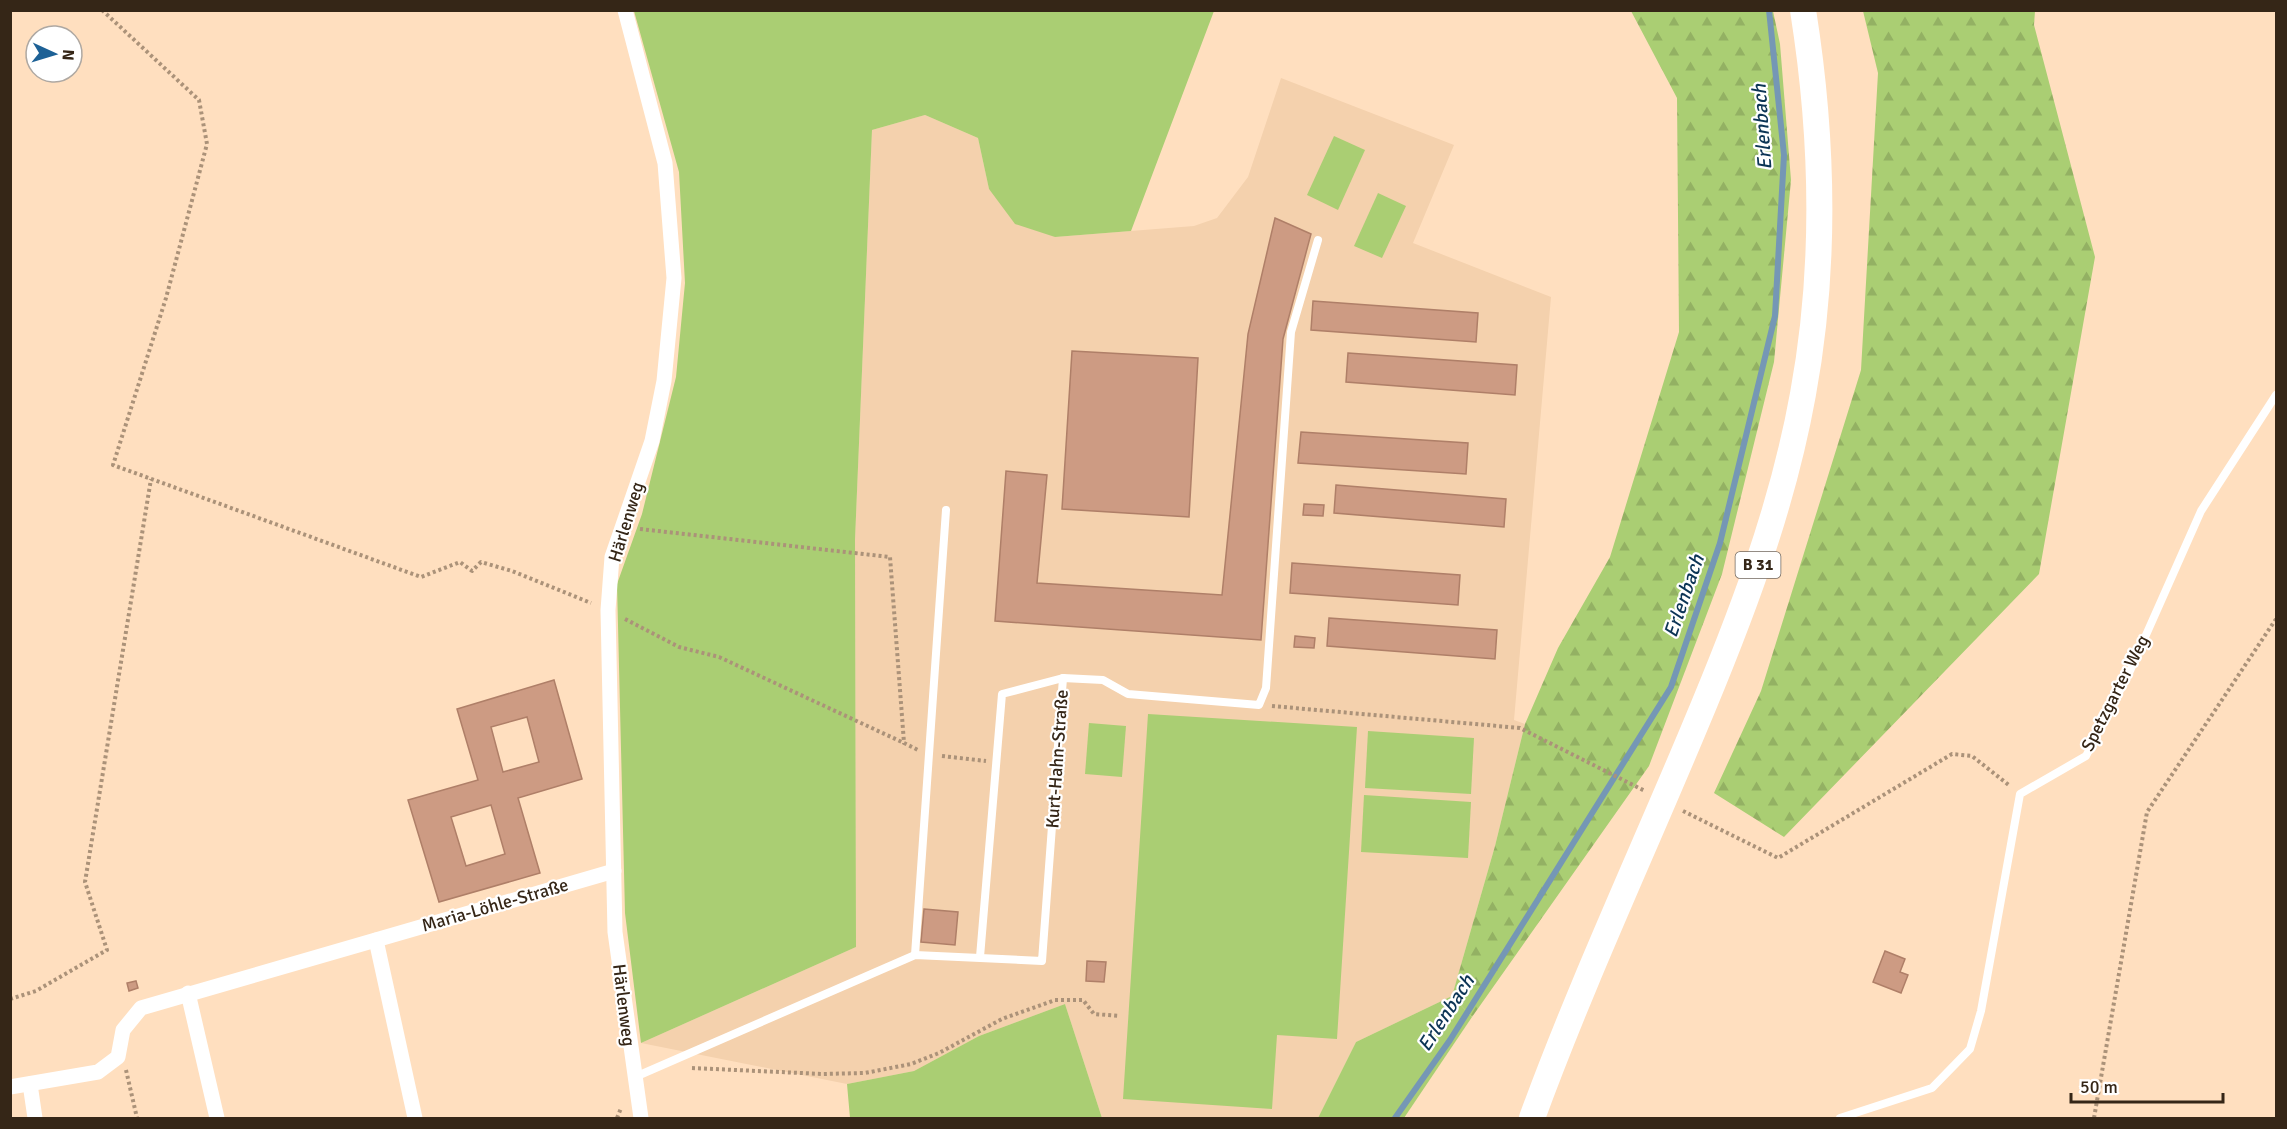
<svg xmlns="http://www.w3.org/2000/svg" width="2287" height="1129" font-family="Signika,sans-serif">
	<style>
		.built { fill: #f4d1ad }
		.green { fill: #aace73 }
		.forest { fill: url(#forest-firs) }
		.lines { fill: none; stroke-linecap: round; stroke-linejoin: round }
		.stream { stroke: #7597b5; stroke-width: 6 }
		.building { fill: #cd9b83; stroke: #af7f68; stroke-width: 1.5; fill-rule: evenodd }
		.path { stroke: #ab9279; stroke-width: 4; stroke-dasharray: 3 3; stroke-linecap: butt }
		.service { stroke: #fff; stroke-width: 8 }
		.minor { stroke: #fff; stroke-width: 15 }
		.primary { stroke: #fff; stroke-width: 26 }
		.labels { text-anchor: middle; dominant-baseline: central; stroke-width: 4.5; stroke-linejoin: round; paint-order: stroke }
		.shield { fill: #fff; stroke: #72675d; stroke-width: 1.5 }
		.shield-label { font-size: 16px; font-weight: bold; fill: #352617 }
		.street-label { font-size: 18px; fill: #352617; stroke: #fff }
		.water-label { font-size: 20px; font-style: italic; fill: #0c3555; stroke: #fff }
	</style>
	<defs>
		<pattern id="forest-firs" width="22" height="20" patternUnits="userSpaceOnUse" patternTransform="scale(1.5)"><rect width="22" height="20" fill="#aace73"/><path d="M5 1l3.5 6h-7zM16 11l3.5 6h-7z" fill="#93b163"/></pattern>
	</defs>
	<rect width="100%" height="100%" fill="#ffdfbf"/>
	<path class="built" d="M1281 78 1454 145 1413 243 1551 297 1514 720 1525 724 1495 846 1452 996 1356 1042 1318 1118H1102L1065 1004 979 1036 914 1071 847 1084 641 1043 856 947 855 540 872 130 925 115 978 138 989 189 1055 237 1194 226 1217 218 1248 177Z"/>
	<g class="green">
		<path d="M634 11H1214L1131 231 1055 237 1015 224 989 189 978 138 925 115 872 130 855 540 856 947 641 1043 625 913 617 584 642 514 676 377 685 283 679 172Z"/>
		<path d="M1334 136 1365 150 1338 210 1307 195Z"/>
		<path d="M1378 193 1406 206 1382 258 1354 246Z"/>
		<path d="M1148 714 1357 727 1337 1039 1277 1035 1272 1109 1123 1099Z"/>
		<path d="M1089 723 1126 726 1122 777 1085 774Z"/>
		<path d="M1368 731 1474 738 1471 794 1365 788Z"/>
		<path d="M1364 795 1471 802 1468 858 1361 852Z"/>
		<path d="M1452 996 1472 1017 1404 1118H1318L1356 1042Z"/>
		<path d="M1065 1004 1102 1118H850L847 1084 914 1071 979 1036Z"/>
	</g>
	<g class="forest">
		<path d="M1631 11H1773L1780 44 1791 180 1774 362 1722 574 1649 766 1472 1017 1452 996 1495 846 1525 724 1558 648 1610 557 1679 332 1677 98Z"/>
		<path d="M1863 11H2035L2034 25 2095 257 2039 574 1784 837 1714 793 1761 691 1861 370 1878 73Z"/>
	</g>
	<g class="lines">
		<path class="stream" d="M1395 1118 1450 1040 1671 687 1720 543 1775 316 1784 155 1769 10"/>
	</g>
	<g class="building">
		<path d="M1275 218 1311 234 1283 339 1261 640 995 621 1006 471 1047 475 1037 583 1222 595 1248 334Z"/>
		<path d="M1313 301 1478 313 1476 342 1311 330Z"/>
		<path d="M1072 351 1198 358 1189 517 1062 509Z"/>
		<path d="M1348 353 1517 365 1515 395 1346 382Z"/>
		<path d="M1301 432 1468 443 1466 474 1298 463Z"/>
		<path d="M1336 485 1506 499 1504 527 1334 513Z"/>
		<path d="M1304 504 1324 505 1323 516 1303 515Z"/>
		<path d="M1292 563 1460 575 1458 605 1290 593Z"/>
		<path d="M1329 618 1497 630 1495 659 1327 646Z"/>
		<path d="M1295 636 1315 638 1314 648 1294 647Z"/>
		<path d="M554 680 582 779 518 798 540 873 439 902 408 800 478 780 457 709ZM527 717 539 762 503 772 491 727ZM491 805 505 854 466 866 451 817Z"/>
		<path d="M924 909 958 912 955 945 921 942Z"/>
		<path d="M1885 951 1905 959 1900 972 1908 975 1901 993 1873 982Z"/>
		<path d="M1087 961 1106 962 1104 982 1086 981Z"/>
		<path d="M136 981 138 988 129 991 127 983Z"/>
	</g>
	<g class="lines">
		<g class="path">
			<path d="M102 10 199 100 207 144 166 298 113 465 421 577 460 562 472 571 481 562 512 571 591 603"/>
			<path d="M640 529 890 557 904 743 918 750"/>
			<path d="M625 619 679 647 719 657 904 743"/>
			<path d="M1272 706 1520 728 1645 791"/>
			<path d="M942 756 986 761"/>
			<path d="M1683 811 1778 858 1952 754 1972 756 2010 786"/>
			<path d="M10 999 36 991 107 950 85 882 151 479"/>
			<path d="M692 1068 823 1074 865 1073 911 1064 939 1053 1002 1019 1055 1000H1083L1094 1014 1120 1016"/>
			<path d="M126 1070 137 1118"/>
			<path d="M617 1118 621 1108"/>
			<path d="M2094 1118 2147 812 2276 619"/>
		</g>
		<g class="service">
			<path d="M915 955 946 510"/>
			<path d="M980 957 1002 694 1063 678 1103 680 1128 694 1259 705 1266 688 1291 332 1318 240"/>
			<path d="M635 1077 915 955 1042 961 1063 678"/>
			<path d="M1840 1118 1932 1088 1970 1049 1981 1011 2020 794 2086 756 2130 671 2201 511 2276 395"/>
		</g>
		<g class="minor">
			<path d="M625 10 665 163 674 278 664 381 652 441 612 557 608 610 615 932 641 1118"/>
			<path d="M376 940 415 1118"/>
			<path d="M188 993 217 1118"/>
			<path d="M30 1084 35 1118"/>
			<path d="M10 1087 98 1072 118 1057 123 1030 141 1008 614 871"/>
		</g>
		<path class="primary" d="M1532 1118C1580 987 1639 860 1693 731 1739 622 1782 511 1803 394 1826 269 1823 136 1803 10"/>
	</g>
	<g class="labels">
		<rect class="shield" x="1735.5" y="552" width="45" height="26" rx="4.5"/>
		<g class="shield-label">
			<text x="1758" y="565">B 31</text>
		</g>
		<g class="street-label">
			<text transform="translate(626 522) rotate(-73)">Härlenweg</text>
			<text transform="translate(2115 693) rotate(-63)">Spetzgarter Weg</text>
			<text transform="translate(1057 759) rotate(-86)">Kurt-Hahn-Straße</text>
			<text transform="translate(495 905) rotate(-16)">Maria-Löhle-Straße</text>
			<text transform="translate(624 1005) rotate(83)">Härlenweg</text>
		</g>
		<g class="water-label">
			<text transform="translate(1762 127) rotate(-94)">Erlenbach</text>
			<text transform="translate(1684 596) rotate(-71)">Erlenbach</text>
			<text transform="translate(1446 1013) rotate(-57)">Erlenbach</text>
		</g>
	</g>
	<rect width="2287" height="1129" fill="none" stroke="#352617" stroke-width="24"/>
	<g transform="translate(54 54) rotate(94)"><circle r="28" fill="#ffffff" stroke="#aea8a2" stroke-width="1.5"/>
	<path d="M0-4.5L10 22L0 15L-10 22Z" fill="#1d6196"/>
	<text y="-9" font-size="16" font-weight="bold" text-anchor="middle" fill="#352617">N</text>
	</g>
	<path d="M2071 1093v9h152v-9" fill="none" stroke="#352617" stroke-width="3"/>
	<text x="2080" y="1093" font-size="18" fill="#352617" stroke="#ffffff" stroke-width="4.5" paint-order="stroke">50 m</text>
</svg>
